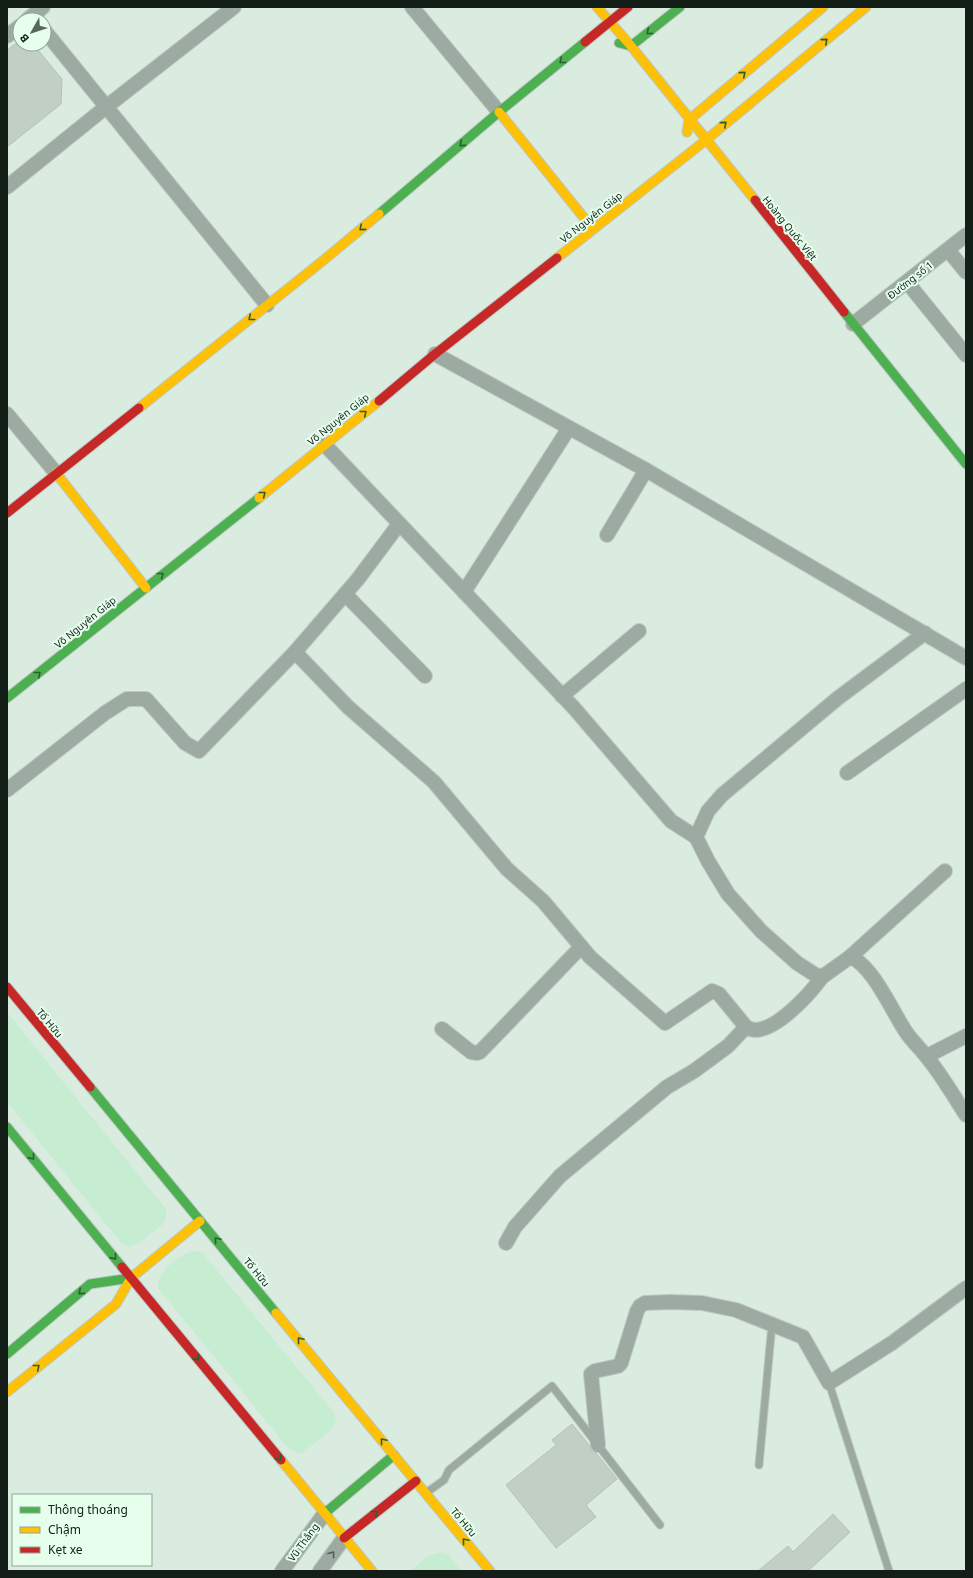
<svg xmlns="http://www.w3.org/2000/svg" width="973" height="1578" font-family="'Noto Sans',sans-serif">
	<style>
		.green { fill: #c6ecd2 }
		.building { fill: #c1cfc5; stroke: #b4c2b8 }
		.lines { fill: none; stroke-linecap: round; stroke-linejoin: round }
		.lane-casing { stroke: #bcc9c1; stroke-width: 9 }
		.street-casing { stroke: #bcc9c1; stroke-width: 16 }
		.fast-casing { stroke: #bcc9c1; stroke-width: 11 }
		.slow-casing { stroke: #bcc9c1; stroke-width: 11 }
		.jam-casing { stroke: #bcc9c1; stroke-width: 11 }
		.lane { stroke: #9daaa1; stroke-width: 7 }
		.street { stroke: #9daaa1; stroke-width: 14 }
		.fast { stroke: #4caf50; stroke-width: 9 }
		.slow { stroke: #ffc107; stroke-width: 9 }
		.jam { stroke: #c62828; stroke-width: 9 }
		.oneway { stroke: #2c5f30 }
		.oneway2 { stroke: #515d55 }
		.labels { text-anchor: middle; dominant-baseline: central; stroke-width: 4; stroke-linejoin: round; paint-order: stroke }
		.street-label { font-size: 10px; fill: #121e16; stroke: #e5ffec }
	</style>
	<rect width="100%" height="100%" fill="#daece0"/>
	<g class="green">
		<path d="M7 1012 166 1209V1218L163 1224 140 1243 130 1247 122 1244 7 1102Z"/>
		<path d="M193 1251 202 1252 335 1414 336 1422 331 1430 302 1453H297L288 1448 158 1288C157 1272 178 1255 193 1251Z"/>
		<path d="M441 1552 447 1553 461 1571H410L428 1556Z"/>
	</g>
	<g class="building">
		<path d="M15 44H33L56 72 62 79 61 104 7 147V50Z"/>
		<path d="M572 1424 590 1446 591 1450 596 1453 617 1479 586 1505 596 1517 556 1548 506 1485 556 1445 552 1440Z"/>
		<path d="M833 1514 850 1532 808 1571H758L788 1546 793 1552Z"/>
	</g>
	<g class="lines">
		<defs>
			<g id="lane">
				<path d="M829 1383 889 1571"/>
				<path d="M759 1465 772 1324"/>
				<path d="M426 1493 444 1480 449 1470 552 1386 660 1525"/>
			</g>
			<g id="street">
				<path d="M412 7 499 112"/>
				<path d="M27 20 43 7"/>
				<path d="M44 30 267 305"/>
				<path d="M7 36 20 26"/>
				<path d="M7 187 106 107 234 7"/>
				<path d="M948 250 966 272"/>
				<path d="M907 282 966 355"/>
				<path d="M853 324 966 235"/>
				<path d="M435 354 646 470 966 658"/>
				<path d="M7 414 56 473"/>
				<path d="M325 445 574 708 671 821 696 837 708 861 728 894 761 931 797 963 814 974 822 977 850 957C872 964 893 1013 906 1032 912 1041 920 1048 926 1056 941 1074 953 1095 966 1115"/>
				<path d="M607 535 646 470"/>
				<path d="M464 592 569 428"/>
				<path d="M345 594 425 676"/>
				<path d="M295 652 348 707 434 782 507 869 543 901 590 957 665 1023 712 991 719 994 746 1027 728 1046 694 1071 667 1087 560 1176 515 1227 506 1243"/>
				<path d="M562 696 639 631"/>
				<path d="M847 773 966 689"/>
				<path d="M7 790 105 713 127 699H146L185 743 199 751 295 652 358 579 399 524"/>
				<path d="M696 837 708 811 722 795 838 698 925 633"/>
				<path d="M850 957 945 871"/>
				<path d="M746 1027C748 1028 752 1030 755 1030 777 1030 810 994 822 977"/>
				<path d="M442 1029 471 1052 477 1053 480 1052 581 947"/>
				<path d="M927 1056 966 1036"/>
				<path d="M598 1445 591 1374 595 1371 618 1366 621 1363 637 1311 640 1306 645 1303 670 1302 702 1303 736 1310 803 1337 829 1383 892 1343 966 1288"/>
				<path d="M282 1571 325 1513"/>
				<path d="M320 1571 344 1538"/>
			</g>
			<g id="fast">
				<path d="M619 43 631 46 680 7"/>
				<path d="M379 214 499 112 585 42"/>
				<path d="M844 312 966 464"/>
				<path d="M7 698 259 498"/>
				<path d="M90 1087 276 1313"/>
				<path d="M7 1127 122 1267"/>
				<path d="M7 1354 90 1284 131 1278"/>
				<path d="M325 1513 394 1455"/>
			</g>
			<g id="slow">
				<path d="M597 7 631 46 755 200"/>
				<path d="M499 112 593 229"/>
				<path d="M687 132 689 120 823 7"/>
				<path d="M557 258 706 140 866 7"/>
				<path d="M139 408 325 259 379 214"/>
				<path d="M56 473 146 588"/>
				<path d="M259 498 379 401"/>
				<path d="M276 1313 490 1571"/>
				<path d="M7 1392 116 1304 131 1278 200 1221"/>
				<path d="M281 1460 372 1571"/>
			</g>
			<g id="jam">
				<path d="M585 42 628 7"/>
				<path d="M755 200 844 312"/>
				<path d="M379 401 435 354 557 258"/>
				<path d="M7 513 139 408"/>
				<path d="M7 987 90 1087"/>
				<path d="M122 1267 281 1460"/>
				<path d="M344 1538 416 1481"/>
			</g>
		</defs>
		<use href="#lane" class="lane-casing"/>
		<use href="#street" class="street-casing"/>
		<use href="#fast" class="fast-casing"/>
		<use href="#slow" class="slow-casing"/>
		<use href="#jam" class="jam-casing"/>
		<use href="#lane" class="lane"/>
		<use href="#street" class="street"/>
		<use href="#fast" class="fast"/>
		<use href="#slow" class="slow"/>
		<use href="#jam" class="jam"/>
	</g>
	<defs><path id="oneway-chevron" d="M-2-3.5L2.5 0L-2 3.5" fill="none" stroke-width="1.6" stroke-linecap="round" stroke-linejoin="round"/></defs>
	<g class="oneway">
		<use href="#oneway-chevron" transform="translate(649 32) rotate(141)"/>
		<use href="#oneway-chevron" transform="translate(825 41) rotate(-40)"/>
		<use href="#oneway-chevron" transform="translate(562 61) rotate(141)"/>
		<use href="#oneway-chevron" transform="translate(743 74) rotate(-40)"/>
		<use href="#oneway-chevron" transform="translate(724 124) rotate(-40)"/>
		<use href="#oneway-chevron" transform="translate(462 144) rotate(140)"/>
		<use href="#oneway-chevron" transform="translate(362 228) rotate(140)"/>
		<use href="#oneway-chevron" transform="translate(251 318) rotate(141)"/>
		<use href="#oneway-chevron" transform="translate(364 413) rotate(-39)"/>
		<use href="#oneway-chevron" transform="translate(263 494) rotate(-38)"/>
		<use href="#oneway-chevron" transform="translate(161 575) rotate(-38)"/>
		<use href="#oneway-chevron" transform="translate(38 674) rotate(-39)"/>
		<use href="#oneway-chevron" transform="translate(32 1157) rotate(51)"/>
		<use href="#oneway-chevron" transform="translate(217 1240) rotate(-130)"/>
		<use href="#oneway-chevron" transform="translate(114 1257) rotate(51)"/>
		<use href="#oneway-chevron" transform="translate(81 1292) rotate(140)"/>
		<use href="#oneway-chevron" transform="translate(300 1340) rotate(-130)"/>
		<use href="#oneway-chevron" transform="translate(197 1358) rotate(51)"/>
		<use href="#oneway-chevron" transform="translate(37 1367) rotate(-39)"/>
		<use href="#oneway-chevron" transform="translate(383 1441) rotate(-130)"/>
		<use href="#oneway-chevron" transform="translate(279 1458) rotate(51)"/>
		<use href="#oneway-chevron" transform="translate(375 1513) rotate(-39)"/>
		<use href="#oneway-chevron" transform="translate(465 1541) rotate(-130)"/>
	</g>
	<use class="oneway2" href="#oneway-chevron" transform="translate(332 1554) rotate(-54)"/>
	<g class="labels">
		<g class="street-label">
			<text transform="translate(591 217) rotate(-38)">Võ Nguyên Giáp</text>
			<text transform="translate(790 228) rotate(51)">Hoàng Quốc Việt</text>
			<text transform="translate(910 280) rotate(-38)">Đường số 1</text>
			<text transform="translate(338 419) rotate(-39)">Võ Nguyên Giáp</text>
			<text transform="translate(85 622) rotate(-39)">Võ Nguyên Giáp</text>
			<text transform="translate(50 1023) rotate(50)">Tố Hữu</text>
			<text transform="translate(257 1272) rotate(50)">Tố Hữu</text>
			<text transform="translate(464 1522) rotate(50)">Tố Hữu</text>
			<text transform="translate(303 1542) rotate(-54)">Vũ Thắng</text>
		</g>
	</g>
	<rect width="973" height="1578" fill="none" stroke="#121e16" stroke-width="16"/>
	<rect x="12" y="1494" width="140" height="72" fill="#e5ffec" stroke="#91a596"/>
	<rect x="20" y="1507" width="20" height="6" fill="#4caf50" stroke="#91a596"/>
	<text x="48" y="1514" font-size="12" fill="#121e16">Thông thoáng</text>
	<rect x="20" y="1527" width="20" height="6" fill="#ffc107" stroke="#91a596"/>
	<text x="48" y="1534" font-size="12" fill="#121e16">Chậm</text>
	<rect x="20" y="1547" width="20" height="6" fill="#c62828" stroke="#91a596"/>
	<text x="48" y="1554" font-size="12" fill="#121e16">Kẹt xe</text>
	<g transform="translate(32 32) rotate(231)"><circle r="19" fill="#e5ffec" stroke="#91a596"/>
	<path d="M0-3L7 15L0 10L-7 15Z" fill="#58665d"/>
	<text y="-6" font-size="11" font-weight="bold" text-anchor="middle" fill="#121e16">B</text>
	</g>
</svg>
